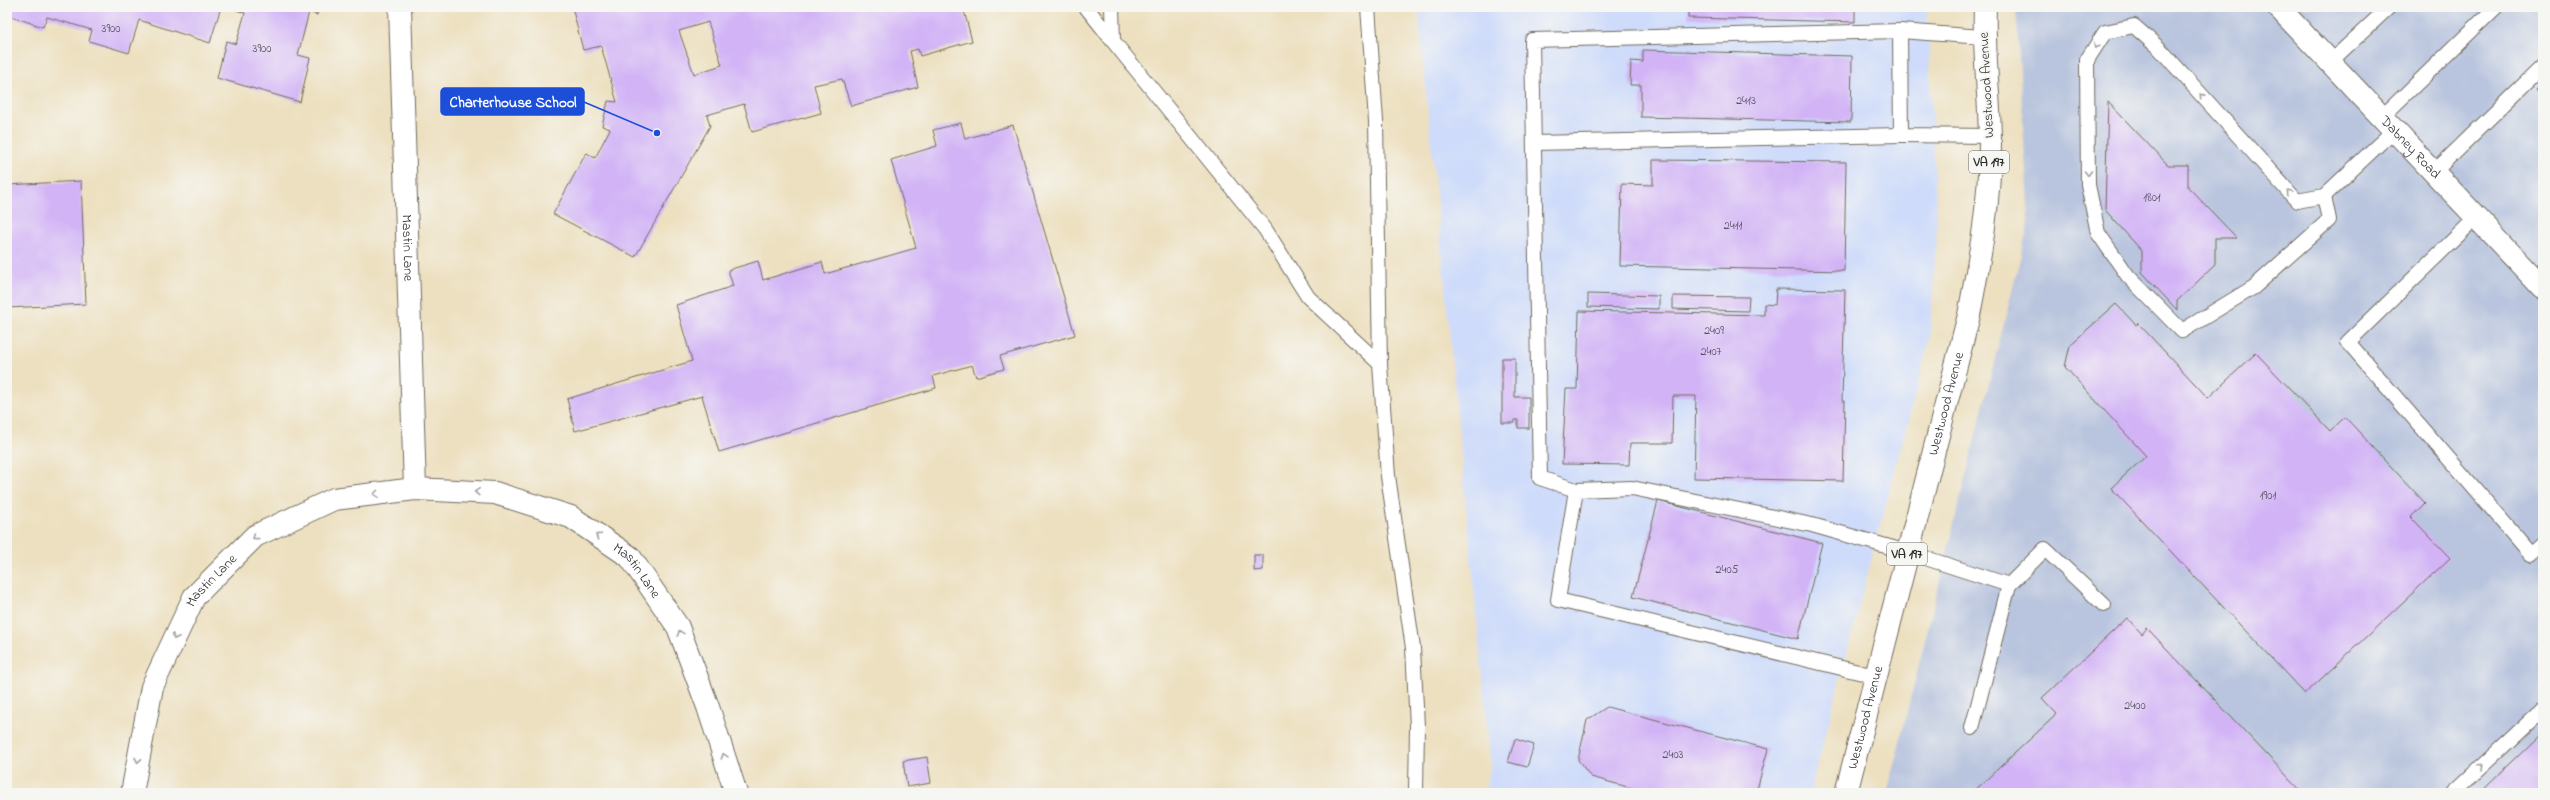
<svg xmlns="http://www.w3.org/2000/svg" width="2550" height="800" font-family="'Indie Flower',sans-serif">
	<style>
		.built { fill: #cedbfa }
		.industrial { fill: #b9c5de }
		.building { fill: #d2b4f6; fill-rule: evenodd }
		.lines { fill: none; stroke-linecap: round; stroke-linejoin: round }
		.service-casing { stroke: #6f6a5f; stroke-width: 16 }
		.minor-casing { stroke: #6f6a5f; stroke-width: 24 }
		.tertiary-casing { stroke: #6f6a5f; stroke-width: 24 }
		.primary-casing { stroke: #6f6a5f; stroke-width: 24 }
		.service { stroke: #fff; stroke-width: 14 }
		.minor { stroke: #fff; stroke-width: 22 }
		.tertiary { stroke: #fff; stroke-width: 22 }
		.primary { stroke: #fff; stroke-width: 22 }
		.oneway { stroke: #a0a0a0 }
		.labels { text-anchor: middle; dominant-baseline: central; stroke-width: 4; stroke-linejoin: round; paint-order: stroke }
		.number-label { font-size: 12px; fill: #554d5e }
		.shield { fill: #f6f6f2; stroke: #686867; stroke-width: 1 }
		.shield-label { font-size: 13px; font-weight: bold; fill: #2b2b2b }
		.street-label { font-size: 14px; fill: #2b2b2b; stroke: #f6f6f2 }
		.leader { fill: none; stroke: #1d4ed8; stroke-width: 1.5 }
		.callout-dot { fill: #1d4ed8; stroke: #f6f6f2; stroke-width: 1.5 }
		.callout { fill: #1d4ed8; stroke: #1d4ed8; stroke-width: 1.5 }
		.callout-label { font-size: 15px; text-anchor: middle; font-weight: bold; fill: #fff }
	</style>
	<rect width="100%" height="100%" fill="#f6f6f2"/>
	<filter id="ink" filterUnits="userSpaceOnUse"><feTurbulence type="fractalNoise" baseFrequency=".025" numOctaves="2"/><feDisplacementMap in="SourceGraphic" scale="8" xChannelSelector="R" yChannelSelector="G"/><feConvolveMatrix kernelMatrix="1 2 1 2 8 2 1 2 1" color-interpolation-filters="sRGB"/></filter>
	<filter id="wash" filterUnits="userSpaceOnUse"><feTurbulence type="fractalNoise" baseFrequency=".012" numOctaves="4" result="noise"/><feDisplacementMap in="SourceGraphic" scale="16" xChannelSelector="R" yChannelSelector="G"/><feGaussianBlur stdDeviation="0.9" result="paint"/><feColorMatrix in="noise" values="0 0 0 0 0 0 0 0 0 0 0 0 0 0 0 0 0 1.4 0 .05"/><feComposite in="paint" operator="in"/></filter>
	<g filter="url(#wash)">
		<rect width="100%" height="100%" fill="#ede0c0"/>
		<path class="built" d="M1418 7H1927L1937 225 1930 337 1810 793H1484L1491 766Z"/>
		<path class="industrial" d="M2016 7H2543V793H1887L2029 222Z"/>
		<g id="blocks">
			<g class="building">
				<path d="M7 7H221L210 43 139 20 129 53 89 41 92 30 47 17 43 27 7 15Z"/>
				<path d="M228 7H319L317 15 309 12 298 55 310 58 300 102 217 78 226 41 236 44 245 13Z"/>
				<path d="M572 7H963L972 41 920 56 918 49 910 51 918 87 851 106 842 79 814 85 821 113 752 132 744 104 707 115 710 126 635 257 553 214 585 155 587 153 595 158 610 129 602 126 608 101 617 102 601 46 583 50ZM708 22 722 65 694 74 679 31Z"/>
				<path d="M1688 7H1855V22L1688 18Z"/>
				<path d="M1643 50 1852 56 1851 122 1641 117V85H1630L1631 61 1643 62Z"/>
				<path d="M2543 83V96L2537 89Z"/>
				<path d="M2108 102 2168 165H2188V187L2237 238H2215V265L2177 301V310L2142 272V251L2105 210Z"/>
				<path d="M961 123 965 139 1013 125 1075 335 1000 356 1004 369 976 377 972 365 933 376 936 388 719 452 702 396 575 431 567 399 692 361 676 305 733 286 728 270 758 261 763 280 822 262 825 274 916 248 891 160 937 146 933 130Z"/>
				<path d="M1653 160 1846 162 1844 271 1620 266 1622 184 1653 185Z"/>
				<path d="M81 181 86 304 7 308V185Z"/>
				<path d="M1776 289 1845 290 1842 401H1845L1843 481 1694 478 1696 396H1673L1672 443H1630L1629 465 1562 464 1566 389H1577L1579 311 1764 315V304L1775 305Z"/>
				<path d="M1588 294 1659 296V309L1588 307Z"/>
				<path d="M1673 296 1749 297 1748 311 1673 309Z"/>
				<path d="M2116 304 2136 325 2138 323 2208 398 2256 353 2330 431 2345 417 2425 503 2411 517 2450 558 2305 694 2111 488 2146 456 2065 367 2070 345Z"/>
				<path d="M1502 358H1515V397H1529V428H1518V420H1515V423H1502Z"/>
				<path d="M1658 501 1822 543 1798 639 1633 597Z"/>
				<path d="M1254 555H1263V570L1254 571Z"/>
				<path d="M2127 618 2142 634 2147 628 2303 793H1972L2057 714 2042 698Z"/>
				<path d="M1607 707 1768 749 1756 793H1673L1647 787 1646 792 1591 777 1578 760 1587 720Z"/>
				<path d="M2543 732V793H2480Z"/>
				<path d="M1515 739 1534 745 1527 767 1508 762Z"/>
				<path d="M927 757 931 783 907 787 903 761Z"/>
			</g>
		</g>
	</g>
	<g filter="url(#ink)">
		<use href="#blocks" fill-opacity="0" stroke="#6f6a5f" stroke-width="1"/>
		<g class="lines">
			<defs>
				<g id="service">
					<path d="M1086 7 1113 41"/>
					<path d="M1112 7 1113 41 1265 229 1308 297 1380 364"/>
					<path d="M1368 7 1376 121 1380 364 1388 476 1413 648 1417 726 1416 793"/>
					<path d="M1900 31 1901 135 1989 136"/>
					<path d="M2330 62 2389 7"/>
					<path d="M2382 117 2496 7"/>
					<path d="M1534 143 1901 135"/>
					<path d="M2434 172 2543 66"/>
					<path d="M2324 196 2329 220 2254 287 2182 331 2128 276 2098 233 2088 185 2087 60 2105 32 2134 26 2160 49 2297 201 2324 196 2394 130"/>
					<path d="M2477 217 2348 342 2531 554 2543 543"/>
					<path d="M1576 490 1540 478 1532 40 1900 31 1983 37"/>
					<path d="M2009 585 2045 549 2104 605"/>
					<path d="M1875 676 1558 600 1576 490 1632 488 1812 525 1907 552 2009 585 1972 728"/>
					<path d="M2453 793 2543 709"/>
				</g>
				<g id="minor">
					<path id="s1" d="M400 7 415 489"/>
					<path id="s2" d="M132 793 152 687 194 597 255 536 334 499 415 489 495 493 571 517 630 557 678 627 708 707 736 793"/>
				</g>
				<g id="tertiary">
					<path id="s3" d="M2278 7 2543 288"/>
				</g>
				<g id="primary">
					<path id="s4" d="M1846 793 1969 315C1980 258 1990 202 1990 143 1990 98 1983 53 1985 7"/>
				</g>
			</defs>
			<use href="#service" class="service-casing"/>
			<use href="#minor" class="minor-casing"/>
			<use href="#tertiary" class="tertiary-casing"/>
			<use href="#primary" class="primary-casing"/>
			<use href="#service" class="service"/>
			<use href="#minor" class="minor"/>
			<use href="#tertiary" class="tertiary"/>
			<use href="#primary" class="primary"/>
		</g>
		<defs><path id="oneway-chevron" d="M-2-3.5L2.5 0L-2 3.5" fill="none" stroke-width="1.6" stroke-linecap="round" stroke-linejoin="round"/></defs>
		<g class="oneway">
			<use href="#oneway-chevron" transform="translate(2096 46) rotate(123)"/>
			<use href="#oneway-chevron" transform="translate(2202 96) rotate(-132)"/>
			<use href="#oneway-chevron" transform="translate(2088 173) rotate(89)"/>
			<use href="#oneway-chevron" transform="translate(2289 192) rotate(-132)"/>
			<use href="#oneway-chevron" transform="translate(477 492) rotate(-177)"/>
			<use href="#oneway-chevron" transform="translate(376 494) rotate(173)"/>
			<use href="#oneway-chevron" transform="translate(598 536) rotate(-146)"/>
			<use href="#oneway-chevron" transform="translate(255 537) rotate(144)"/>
			<use href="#oneway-chevron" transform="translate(680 633) rotate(-111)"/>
			<use href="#oneway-chevron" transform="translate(175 637) rotate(115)"/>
			<use href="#oneway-chevron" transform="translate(724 756) rotate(-108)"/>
			<use href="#oneway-chevron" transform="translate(138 760) rotate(101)"/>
			<use href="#oneway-chevron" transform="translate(2481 766) rotate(-43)"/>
		</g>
	</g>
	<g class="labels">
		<g class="number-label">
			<text x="111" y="29">3900</text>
			<text x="262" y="49">3900</text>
			<text x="1746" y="101">2413</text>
			<text x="2152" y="198">1801</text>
			<text x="1733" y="226">2411</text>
			<text x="1714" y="331">2409</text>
			<text x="1711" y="352">2407</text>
			<text x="2268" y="496">1901</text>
			<text x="1727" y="570">2405</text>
			<text x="2135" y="706">2400</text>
			<text x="1673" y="755">2403</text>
		</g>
		<g class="shield">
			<rect x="1969" y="151" width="40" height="22" rx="3"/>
			<rect x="1887" y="543" width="40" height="22" rx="3"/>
		</g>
		<g class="shield-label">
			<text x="1989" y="162">VA 197</text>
			<text x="1907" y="554">VA 197</text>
		</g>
		<g class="street-label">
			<text transform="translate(1987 85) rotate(-93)">Westwood Avenue</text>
			<text stroke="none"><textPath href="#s3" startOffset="193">Dabney Road</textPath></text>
			<text stroke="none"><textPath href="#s1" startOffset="241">Mastin Lane</textPath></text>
			<text stroke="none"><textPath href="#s4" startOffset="402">Westwood Avenue</textPath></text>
			<text stroke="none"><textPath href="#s2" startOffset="708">Mastin Lane</textPath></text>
			<text stroke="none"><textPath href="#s2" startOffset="231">Mastin Lane</textPath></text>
			<text stroke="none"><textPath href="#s4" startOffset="78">Westwood Avenue</textPath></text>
		</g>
	</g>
	<path class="leader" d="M657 133L584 102"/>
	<circle class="callout-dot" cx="657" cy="133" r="4"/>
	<rect class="callout" x="441" y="88" width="143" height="27" rx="4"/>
	<g class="callout-label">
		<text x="513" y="107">Charterhouse School</text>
	</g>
	<rect width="2550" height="800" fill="none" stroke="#f6f6f2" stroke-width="24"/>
</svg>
